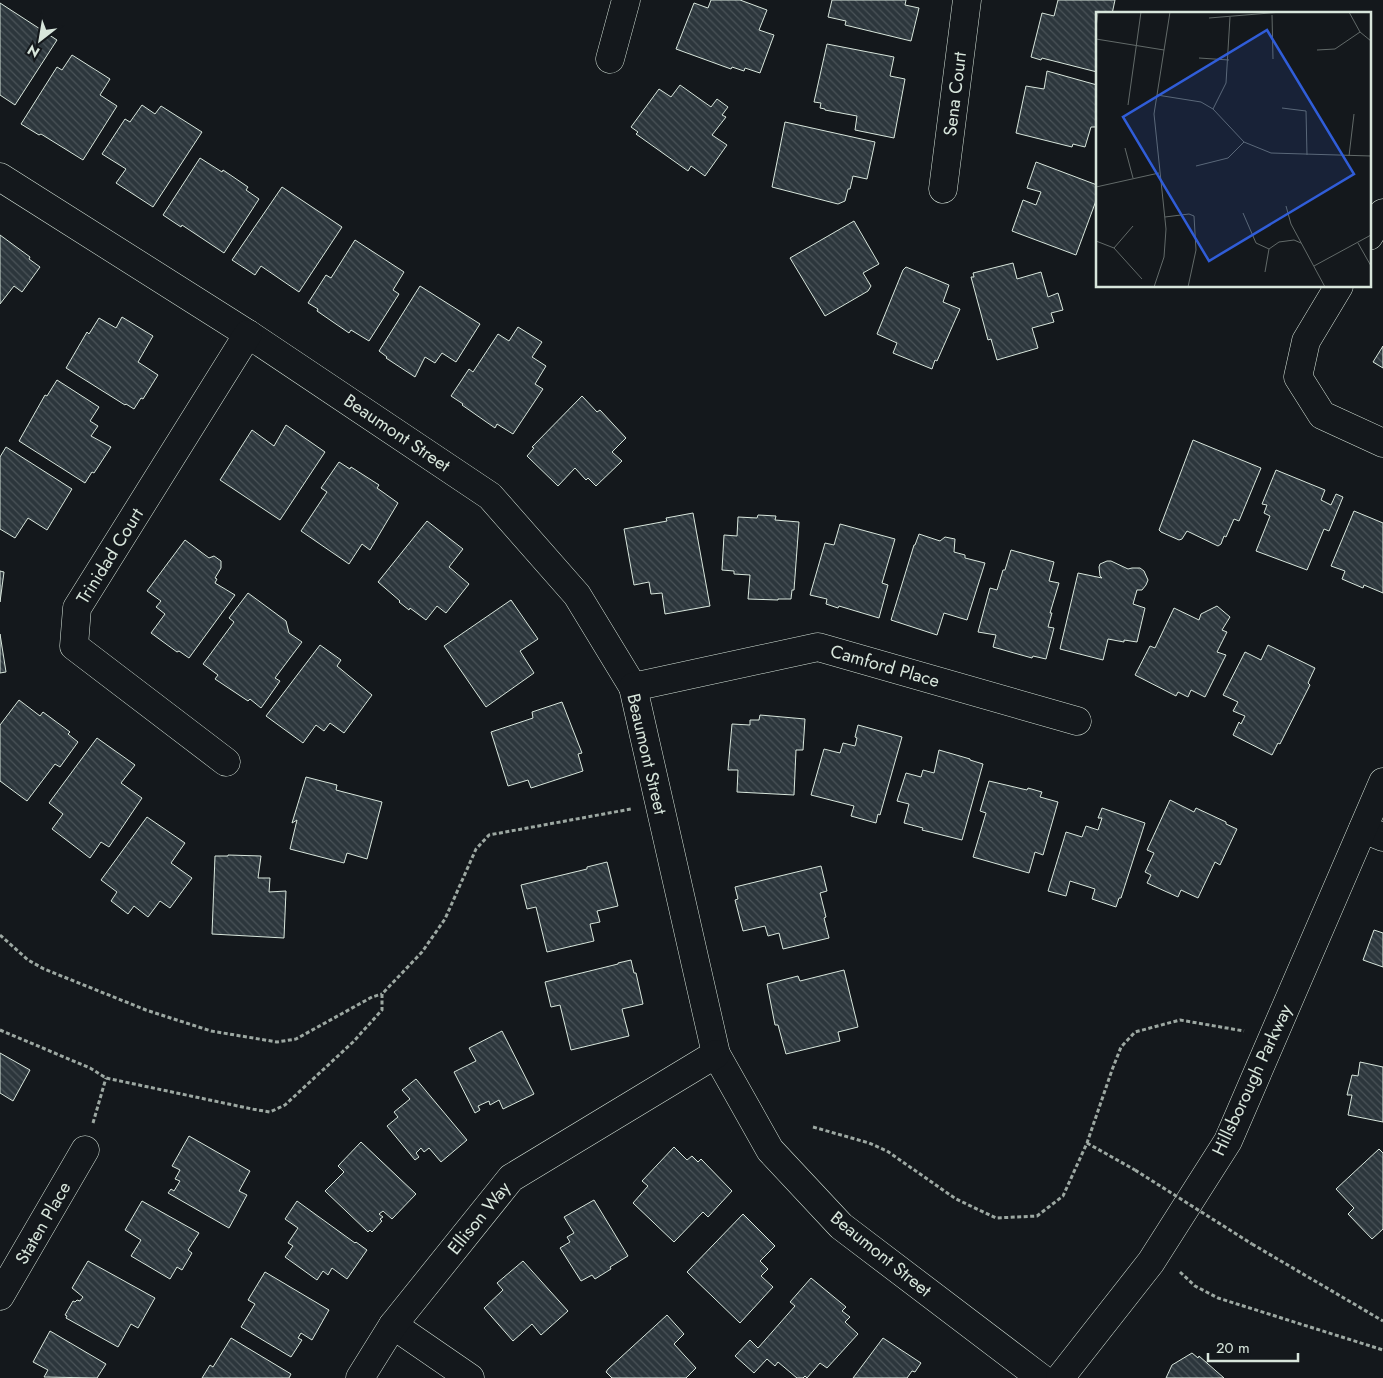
<svg xmlns="http://www.w3.org/2000/svg" width="1383" height="1378" font-family="Jost,sans-serif">
	<style>
		.building { fill: url(#building-back-hatch); stroke: #d8e6dc }
		.lines { fill: none; stroke-linecap: round; stroke-linejoin: round }
		.street-casing { stroke: #d8e6dc; stroke-width: 29 }
		.secondary-casing { stroke: #d8e6dc; stroke-width: 29 }
		.path { stroke: #9da8a2; stroke-width: 3; stroke-dasharray: 4 2.5; stroke-linecap: butt }
		.street { stroke: #14181c; stroke-width: 28 }
		.secondary { stroke: #14181c; stroke-width: 28 }
		.path-bridge { stroke: #9da8a2; stroke-width: 3; stroke-dasharray: 4 2.5; stroke-linecap: butt }
		.labels { text-anchor: middle; dominant-baseline: central; stroke-width: 4; stroke-linejoin: round; paint-order: stroke }
		.street-label { font-size: 18px; fill: #d8e6dc; stroke: #14181c }
		.inset-road { fill: none; stroke: #626a69; stroke-width: 1 }
		.view { fill: #305dd8; fill-opacity: 0.15; stroke: #305dd8; stroke-width: 2.5 }
		.inset-edge { fill: none; stroke: #d8e6dc; stroke-width: 2.5 }
	</style>
	<defs>
		<pattern id="building-back-hatch" width="6" height="6" patternUnits="userSpaceOnUse" patternTransform="scale(1.25)"><rect width="6" height="6" fill="#2c363c"/><path d="M-1 5l2 2M0 0l6 6M5-1l2 2" fill="none" stroke="#4a5358"/></pattern>
	</defs>
	<rect width="100%" height="100%" fill="#14181c"/>
	<g class="building">
		<path d="M711 0H740L767 10 759 30 774 35 760 73 745 68 744 71 732 67 731 69 676 49 694 3 708 8Z"/>
		<path d="M832 0H906L905 5 919 8 911 41 845 25 846 21 828 17Z"/>
		<path d="M1058 0H1115L1112 14H1097V72L1042 58 1041 60 1031 57 1042 13 1054 16Z"/>
		<path d="M0 3 57 40 15 105 0 95Z"/>
		<path d="M827 44 894 57 890 76 905 79 894 138 855 130 857 116 825 110V109L820 108 821 103 814 102Z"/>
		<path d="M72 55 110 79 100 95 117 106 83 160 41 134 39 135 21 124 57 67 62 70Z"/>
		<path d="M1047 71 1097 85V127H1091L1085 147 1073 144 1072 147 1016 133 1026 86 1044 89Z"/>
		<path d="M680 85 711 107 717 99 728 107 722 115 726 117 712 135 727 145 705 176 691 166 688 171 636 134 638 132 631 127 659 89 671 97Z"/>
		<path d="M142 105 155 114 161 106 202 132 153 207 116 183 126 169 102 154 125 119 130 122Z"/>
		<path d="M785 122 875 142 867 179 853 176 850 189H848L845 201 838 204 772 187Z"/>
		<path d="M200 158 222 172 223 170 248 187 246 190 259 199 224 253 182 225 181 227 163 215Z"/>
		<path d="M1036 162 1097 185V198L1076 255 1012 231 1023 200 1036 205 1041 192 1027 188Z"/>
		<path d="M282 187 342 227 299 292 261 266 255 275 232 260Z"/>
		<path d="M854 221 879 264 863 273 871 286 868 291 825 316 790 258Z"/>
		<path d="M0 235 30 257 29 259 40 267 22 292 14 286 0 304Z"/>
		<path d="M355 240 404 272 393 290 399 294 369 341 351 330 349 333 317 311 318 309 308 303 326 275 331 278Z"/>
		<path d="M1013 263 1017 279 1041 272 1048 297 1058 293 1063 310 1051 313 1054 322 1032 328 1038 348 997 360 991 339 988 340 971 277H974L973 273Z"/>
		<path d="M906 267 949 285 943 302 960 309 937 361 935 360 932 369 893 353 897 343 877 334 903 270Z"/>
		<path d="M420 286 480 324 456 362 442 353 435 363 425 357 415 377 386 358 387 357 379 351Z"/>
		<path d="M122 317 153 336 138 362 158 375 143 399 141 398 134 409 126 404 125 405 66 368 87 332 89 334 99 318 116 328Z"/>
		<path d="M518 327 542 342 532 357 546 366 535 384 543 389 513 434 497 424 495 428 462 405 463 404 451 396 469 369 473 372 498 334 509 341Z"/>
		<path d="M1383 346V368L1373 362Z"/>
		<path d="M57 380 99 407 90 421 98 426 91 436 111 447 94 473 92 472 85 483 19 441 45 395 47 396Z"/>
		<path d="M582 396 597 412 600 410 626 438 612 452 622 461 596 486 588 478 586 480 575 468 558 486 527 456 534 448 532 447Z"/>
		<path d="M286 425 325 452 280 520 220 480 252 430 274 446Z"/>
		<path d="M1193 440 1261 468 1239 521 1234 519 1226 537 1224 536 1221 544 1218 546 1187 531 1182 539 1179 540 1161 532 1159 530Z"/>
		<path d="M6 447 72 489 47 530 28 518 15 538 0 529V457Z"/>
		<path d="M339 462 350 469 351 467 379 485 377 488 398 503 370 550 362 544 349 564 301 531 327 492 321 488Z"/>
		<path d="M1276 470 1325 490 1321 500 1331 505 1336 494 1343 497 1329 531 1324 529 1307 570 1256 551 1270 516 1264 513 1267 505 1262 504Z"/>
		<path d="M1354 511 1383 523V593L1364 585 1363 588 1342 579 1345 571 1331 566Z"/>
		<path d="M693 513 710 606 665 614 662 593 651 594 649 582 634 585 624 529 667 521 666 518Z"/>
		<path d="M758 515 776 516 775 520 799 522 794 590H792L791 599H778V600L748 599 750 575 734 574V571L722 570 724 535 737 536 738 517 757 518Z"/>
		<path d="M427 521 463 549 449 567 469 584 446 613 437 606 426 620 410 608 409 610 399 602 400 601 378 582Z"/>
		<path d="M840 524 895 539 882 583 888 585 879 618 839 606 838 608 826 604 827 599 810 595 825 543 834 545Z"/>
		<path d="M919 534 940 541 945 537 955 539 954 552 965 555V558L985 563 967 620 944 613 937 635 891 620 914 545H915Z"/>
		<path d="M185 540 209 558 214 556 221 561V568L215 578 217 579 215 583 235 595 189 658 179 651 177 652 151 633 165 614 156 607 161 601 147 591Z"/>
		<path d="M1011 550 1054 562 1049 581 1059 583 1050 613H1052L1048 627 1054 628 1046 659 1033 656 1032 658 993 647 996 635 978 632 990 588 997 590 1003 570H1005Z"/>
		<path d="M1107 561H1111L1128 569 1132 568H1140L1144 571 1148 580 1146 585 1142 590H1137L1133 604 1145 608 1137 642 1124 640V642L1108 639 1103 660 1060 649 1078 573 1102 578 1100 576 1099 567 1100 564Z"/>
		<path d="M0 571 4 572 0 602Z"/>
		<path d="M248 593 286 621 289 633 302 642 275 678 280 681 261 708 250 699 248 701 215 679 218 675 203 664 234 622 229 618Z"/>
		<path d="M511 600 538 639 520 651 534 673 486 707 444 646Z"/>
		<path d="M1217 606 1230 617 1222 630 1227 632 1217 652 1226 655 1205 697 1191 690 1188 697 1178 692 1176 696 1135 675 1150 646 1155 648 1174 608 1199 620 1201 614Z"/>
		<path d="M0 634 6 672 0 673Z"/>
		<path d="M320 645 341 660 337 666 372 695 344 733 330 723 324 731 316 725 303 743 266 716Z"/>
		<path d="M1268 645 1315 668 1308 683 1310 685 1280 744 1278 743 1272 755 1233 735 1239 722 1241 724 1245 716 1233 711 1238 702 1223 695 1245 652 1261 660Z"/>
		<path d="M19 700 40 716 43 712 70 732 68 734 78 742 60 767 55 764 27 801 0 781V725Z"/>
		<path d="M562 702 582 753 578 754 583 771 531 788 528 780 508 786 491 732 533 718 532 712Z"/>
		<path d="M760 715 805 719 803 750H796L794 795 737 792 738 770H728L732 724 750 725V720H759Z"/>
		<path d="M858 725 902 737 880 815 878 814 876 823 851 816 854 806 811 795 824 749 840 753 843 743 855 746 857 738 855 737Z"/>
		<path d="M97 738 135 765 121 783 142 798 109 847 101 842 90 858 52 829 63 814 49 803Z"/>
		<path d="M939 750 970 759V760L983 764 962 840 922 830 923 828 904 823 909 804 897 801 906 773 921 777 923 770 934 773Z"/>
		<path d="M306 777 337 785 336 790 382 802 367 859 347 853 344 863 290 849 297 820 292 823Z"/>
		<path d="M989 781 1027 790 1028 788 1042 792 1040 797 1058 802 1043 855 1035 852 1029 873 973 857 986 813 980 811Z"/>
		<path d="M1170 800 1194 812 1196 808 1226 822V824L1237 829 1220 865 1215 862 1198 898 1181 890 1178 897 1147 883 1151 875 1145 872 1154 853 1147 850Z"/>
		<path d="M1102 808 1145 823 1121 898H1119L1116 907 1092 899 1095 889 1070 881 1066 896 1048 891 1066 832 1082 837 1086 826 1098 830 1102 818H1098Z"/>
		<path d="M147 817 185 843 171 863 192 878 170 908 160 901 148 917 134 906 128 914 111 901 117 892 101 880Z"/>
		<path d="M228 855 261 856 258 878H270L269 892 286 891 284 938 212 934 215 856H228Z"/>
		<path d="M607 862 618 906 597 911 600 922 590 924 594 941 547 952 536 907 527 909 521 885 587 869V867Z"/>
		<path d="M821 866 827 891 820 893 826 917 824 918 829 938 783 949 779 933 768 936 765 926 743 931 735 900 738 899 735 887Z"/>
		<path d="M1374 930 1383 933V967L1363 960Z"/>
		<path d="M631 960 634 973H636L643 1004 622 1009 629 1036 571 1050 560 1005 551 1007 545 982 618 964V963Z"/>
		<path d="M844 970 858 1027 838 1032 840 1041 786 1054 778 1025H775L767 984 798 976 800 981Z"/>
		<path d="M502 1031 534 1094 503 1109 499 1100 490 1105 489 1101 478 1106 480 1110 475 1113 454 1072 476 1061 469 1048Z"/>
		<path d="M0 1053 30 1070 13 1101 0 1093Z"/>
		<path d="M1360 1062 1383 1067V1122L1348 1115 1352 1095H1347L1352 1075 1358 1076Z"/>
		<path d="M416 1079 467 1140 441 1162 429 1148 424 1152 421 1148 416 1153 419 1157 415 1160 387 1126 398 1117 394 1112 410 1099 402 1090Z"/>
		<path d="M189 1136 250 1171 239 1191 247 1195 229 1228 168 1193 171 1189 174 1191 180 1181 175 1179 180 1170 172 1166Z"/>
		<path d="M361 1142 416 1194 392 1219 383 1211 379 1214 383 1217 380 1219 382 1221 372 1232 370 1230 368 1232 325 1191 344 1172 338 1166Z"/>
		<path d="M674 1147 687 1160 692 1156 698 1162 701 1159 732 1191 708 1217 703 1212 674 1242 633 1203 648 1186 642 1181Z"/>
		<path d="M1379 1149 1383 1153V1229L1372 1239 1348 1214 1354 1208 1336 1189Z"/>
		<path d="M594 1200 628 1256 610 1267 611 1269 595 1279 592 1275 581 1281 560 1248 570 1242 567 1237 574 1233 564 1217Z"/>
		<path d="M142 1201 199 1233 188 1250 192 1253 182 1270 177 1267 170 1279 131 1256 141 1240 125 1230Z"/>
		<path d="M297 1201 355 1243 356 1242 367 1250 347 1279 332 1268 328 1275 323 1271 317 1280 285 1257 293 1246 288 1243 298 1228 285 1219Z"/>
		<path d="M743 1214 775 1246 760 1261 768 1269 761 1276 773 1287 740 1323 687 1272Z"/>
		<path d="M88 1261 155 1298 138 1328 131 1324 118 1347 66 1318 67 1316 65 1315 73 1301 75 1302 77 1300 80 1301 83 1297 72 1288Z"/>
		<path d="M523 1261 568 1311 541 1335 532 1324 513 1341 484 1308 503 1290 497 1283Z"/>
		<path d="M265 1272 329 1310 312 1340 301 1333 298 1338 302 1340 291 1357 241 1327 255 1304 248 1300Z"/>
		<path d="M811 1278 846 1307 842 1311 850 1317 845 1322 858 1334 827 1368 820 1363 807 1378 805 1376 803 1378H797L778 1362 775 1366 767 1359 754 1373 735 1356 750 1340 758 1348 795 1306 790 1302Z"/>
		<path d="M667 1315 684 1334 674 1344 696 1368 686 1378H612L606 1372 608 1369Z"/>
		<path d="M50 1331 106 1364 97 1378 44 1377 48 1370 33 1362Z"/>
		<path d="M231 1338 291 1374 289 1378H202L210 1365 213 1367Z"/>
		<path d="M883 1338 921 1363 915 1372 912 1371 907 1378H853Z"/>
		<path d="M1192 1353 1198 1358 1199 1356 1224 1378H1166L1172 1365Z"/>
	</g>
	<g class="lines">
		<defs>
			<g id="street">
				<path d="M610 59 626 0"/>
				<path d="M0 177 248 334 490 496 577 595 633 687 716 1054 770 1150 841 1226 1041 1378"/>
				<path d="M943 189 967 0"/>
				<path d="M1369 236 1383 213"/>
				<path d="M1339 286 1306 341 1298 377 1322 415 1383 443"/>
				<path d="M633 687 818 647 1077 721"/>
				<path d="M226 762 74 646 77 608 248 334"/>
				<path d="M1363 829 1383 837"/>
				<path d="M0 1296 85 1150"/>
				<path d="M393 1325 470 1378"/>
				<path d="M360 1378 393 1325 511 1178 716 1054"/>
			</g>
			<path id="secondary" d="M1060 1378 1151 1262 1228 1141 1383 782"/>
		</defs>
		<use href="#street" class="street-casing"/>
		<use href="#secondary" class="secondary-casing"/>
		<g class="path">
			<path d="M0 935 28 960 44 969 146 1010 211 1031 277 1042 296 1039 372 997 382 994"/>
			<path d="M0 1030 90 1068 106 1078 252 1109 270 1112 285 1105 353 1042 382 1010V994L422 952 445 919 476 849 489 835 631 809"/>
			<path d="M93 1123 106 1078"/>
			<path d="M813 1127 869 1143 887 1151 956 1199 996 1218 1037 1216 1063 1196 1087 1143 1112 1070 1121 1047 1135 1032 1180 1020 1244 1031"/>
			<path d="M1087 1143 1135 1170"/>
			<path d="M1252 1244 1383 1321"/>
			<path d="M1180 1272 1195 1286 1218 1298 1383 1350"/>
		</g>
		<use href="#street" class="street"/>
		<use href="#secondary" class="secondary"/>
		<path class="path-bridge" d="M1135 1170 1252 1244"/>
	</g>
	<g class="labels">
		<g class="street-label">
			<text transform="translate(955 94) rotate(-83)">Sena Court</text>
			<text transform="translate(397 433) rotate(34)">Beaumont Street</text>
			<text transform="translate(110 556) rotate(-58)">Trinidad Court</text>
			<text transform="translate(885 666) rotate(16)">Camford Place</text>
			<text transform="translate(647 754) rotate(77)">Beaumont Street</text>
			<text transform="translate(1252 1080) rotate(-65)">Hillsborough Parkway</text>
			<text transform="translate(479 1218) rotate(-51)">Ellison Way</text>
			<text transform="translate(43 1223) rotate(-60)">Staten Place</text>
			<text transform="translate(881 1254) rotate(39)">Beaumont Street</text>
		</g>
	</g>
	<g transform="translate(1096 12)">
		<rect width="275" height="275" fill="#14181c"/>
		<path class="inset-road" d="M253 0 264 20 275 29M176 3 177 47M113 6 186 0M0 16 2 0M0 27 68 38M221 38 239 37 264 20M103 46 133 48M61 83 105 90 117 97 148 130 175 141 275 144M32 93 45 0M186 96 210 99 211 143M117 97 130 71 134 5M29 136 37 166M253 144 258 102M100 154 132 146 148 130M0 175 63 161M190 194 195 212 229 275M147 201 160 231 173 237M69 205 93 202 98 204 100 238 92 275M0 229 18 236 46 267M262 231 275 254M18 236 37 214M218 254 275 223M169 260 173 237 183 230 198 228 205 231M58 275 68 245 70 217 58 102 74 0"/>
		<path class="view" d="M171 18 258 162 113 249 27 105Z"/>
		<rect width="275" height="275" class="inset-edge"/>
	</g>
	<g transform="translate(40 40) rotate(211)" stroke="#14181c" stroke-width="4" paint-order="stroke">
	<path d="M0-4L9 19L0 12L-9 19Z" fill="#d8e6dc"/>
	<text y="-8" font-size="14" font-weight="bold" text-anchor="middle" fill="#d8e6dc">N</text>
	</g>
	<path d="M1208 1353v8h90v-8" fill="none" stroke="#d8e6dc" stroke-width="2.5"/>
	<text x="1216" y="1353" font-size="15" fill="#d8e6dc" stroke="#14181c" stroke-width="4" paint-order="stroke">20 m</text>
</svg>
